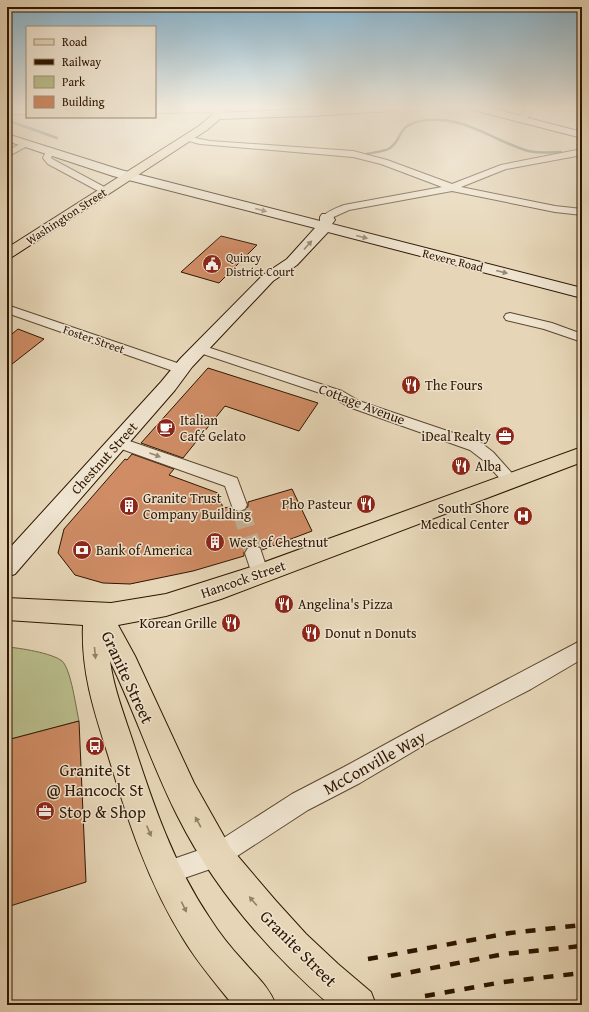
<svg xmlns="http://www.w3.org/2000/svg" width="589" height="1012" font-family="'Gentium Book Plus',serif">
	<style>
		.green { fill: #b9bd8b; stroke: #746a46 }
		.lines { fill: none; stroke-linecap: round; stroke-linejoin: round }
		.stream { stroke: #6c786b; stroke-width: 2.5 }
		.building { fill: #cf8c65; stroke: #2e1600 }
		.street-tunnel-far1 { stroke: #c1b092; stroke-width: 14; stroke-dasharray: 14 7; stroke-linecap: butt }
		.street-tunnel { stroke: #c1b092; stroke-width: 18; stroke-dasharray: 18 9; stroke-linecap: butt }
		.street-casing { stroke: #5c462e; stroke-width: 2 }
		.secondary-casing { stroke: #2e1600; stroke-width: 2 }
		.primary-casing { stroke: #2e1600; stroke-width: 2 }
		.street { fill: #efe4d0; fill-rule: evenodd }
		.secondary { fill: #efe4d0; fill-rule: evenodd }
		.primary { fill: #e6d6b7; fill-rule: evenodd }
		.rail { stroke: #2e1600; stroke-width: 4.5; stroke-dasharray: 10 10; stroke-linecap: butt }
		.oneway { fill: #988772 }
		.oneway2 { fill: #938065 }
		.labels { text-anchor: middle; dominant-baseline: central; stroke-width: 3; stroke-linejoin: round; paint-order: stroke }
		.far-street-label { font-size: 12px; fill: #2e1600; stroke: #efe4d0 }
		.far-poi-label { font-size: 12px; fill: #2e1600; stroke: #efe4d0; text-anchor: start }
		.poi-label { font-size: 14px; fill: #2e1600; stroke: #efe4d0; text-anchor: start }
		.street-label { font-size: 14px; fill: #2e1600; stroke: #efe4d0 }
		.near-street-label { font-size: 17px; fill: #2e1600; stroke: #efe4d0 }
		.near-poi-label { font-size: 17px; fill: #2e1600; stroke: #efe4d0 }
	</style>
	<rect width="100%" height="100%" fill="#e6d6b7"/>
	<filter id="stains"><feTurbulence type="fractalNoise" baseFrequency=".005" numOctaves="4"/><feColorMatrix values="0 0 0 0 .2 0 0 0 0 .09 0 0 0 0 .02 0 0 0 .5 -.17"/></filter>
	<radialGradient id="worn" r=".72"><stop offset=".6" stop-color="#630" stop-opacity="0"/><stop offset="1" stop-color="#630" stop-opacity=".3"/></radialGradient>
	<path class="green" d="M7 647C20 648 52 653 62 661 71 669 76 708 79 721L7 740Z"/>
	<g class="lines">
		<g class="stream">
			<path d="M8 115V119L12 122 57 138"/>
			<path d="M367 154C374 152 384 152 390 148 403 139 397 125 421 121 462 114 488 138 525 150 535 154 550 152 561 152"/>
			<path d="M580 156H582"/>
		</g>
	</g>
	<g class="building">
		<path d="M221 236 257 245 219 283 181 272Z"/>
		<path d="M18 329 44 339 7 368V338Z"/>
		<path d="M208 368 318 403 299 431 225 406 183 458 141 443Z"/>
		<path d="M132 454 174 469 169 475 218 493 223 508 231 507 233 510 239 512 246 510 248 506V502L292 489 312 531 262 550 260 547 254 545 248 547 244 552V556L193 571 130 584 103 583 75 575 58 553 64 529 125 459 127 460Z"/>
		<path d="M79 721 86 882 7 907V740Z"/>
	</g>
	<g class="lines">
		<path class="street-tunnel-far1" d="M239 505 241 511"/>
		<path class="street-tunnel" d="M241 510 254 553"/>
		<defs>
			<g id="street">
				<path d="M222 108 223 110 219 112 155 113V109Z"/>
				<path d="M528 108H537L523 122H517V118Z"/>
				<rect x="7" y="110" width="20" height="4"/>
				<path d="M185 136 210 141 353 151 387 160 452 184 501 165 582 149V155L506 169 461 187 555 206 582 209V215L555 212 452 191 349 210 327 220 324 219 322 217C328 211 336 208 344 205L442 187 381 164 353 157 200 144 185 140Z"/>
				<path d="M24 142H30L31 144 7 157V151Z"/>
				<path d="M50 148 54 151 51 158 54 160 108 189 110 191 108 193H102L48 164 43 158 47 149Z"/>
				<path d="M7 305 186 366 188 369 186 372 181 373 176 372 7 313Z"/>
				<path d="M510 313 552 323 582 334V342L544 329 506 320 504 317 506 314Z"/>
				<path d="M201 345 342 391 359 401 480 442 493 452 518 480 515 484 510 486 505 484 483 460 470 450 349 407 332 397 197 352 195 349 197 346Z"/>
				<path d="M118 437 237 478 247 505 245 509 239 511 233 509 225 486 113 446 111 442 113 438Z"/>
				<path d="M254 546 260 548 269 575 266 580 260 582 254 580 245 553 248 548Z"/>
				<path d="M582 640V659L531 689 431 741 360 783 308 810 225 864 167 884 159 880 155 872 159 864 211 846 292 794 344 767 417 727Z"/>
			</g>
			<g id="secondary">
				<path d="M336 108H393L388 111 311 116 217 119 212 116 217 113Z"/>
				<path d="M472 108H490L582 132V138L473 110Z"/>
				<path d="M7 134 121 170 320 221V217L322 214H332L335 220 332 224 582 288V298L328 232 297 265 273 281 192 367 175 390 15 574 7 577V551L161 382 180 359 263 275 287 259 315 228 113 176 7 141Z"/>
			</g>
			<g id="primary">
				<path d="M215 108H225L221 118 207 130 12 257 7 258V248L199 126 212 115Z"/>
				<path d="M582 447V462L221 599 166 616 118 625 135 656 194 783 230 847 276 901 306 934 338 964 371 992 376 1005H330C269 952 214 889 178 817 152 766 135 712 110 661 114 690 125 717 134 745 153 804 174 865 209 917 219 933 231 948 244 962 256 976 269 987 276 1005H233C216 984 198 963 184 940 148 883 127 818 108 755 94 711 81 672 83 625L7 620V598L111 603 166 594 251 567Z"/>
			</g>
		</defs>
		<use href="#street" class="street-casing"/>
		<use href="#secondary" class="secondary-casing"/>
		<use href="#primary" class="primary-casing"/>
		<use href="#street" class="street"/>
		<use href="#secondary" class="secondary"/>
		<use href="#primary" class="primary"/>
		<g class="rail">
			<path d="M368 959 510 933 582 925"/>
			<path d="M391 976 504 954 582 946"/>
			<path d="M425 996 503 982 582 973"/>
			<path d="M211 1005 213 1004"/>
		</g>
	</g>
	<defs><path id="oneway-solid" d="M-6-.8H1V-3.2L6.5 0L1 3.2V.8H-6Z"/></defs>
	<g class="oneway">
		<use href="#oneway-solid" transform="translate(261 210) rotate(15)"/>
		<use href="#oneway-solid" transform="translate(362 237) rotate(14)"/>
		<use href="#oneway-solid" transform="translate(308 245) rotate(-48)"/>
		<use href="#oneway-solid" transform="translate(502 272) rotate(14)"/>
		<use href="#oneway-solid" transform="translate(155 455) rotate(20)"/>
	</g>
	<g class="oneway2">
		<use href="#oneway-solid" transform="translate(95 653) rotate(85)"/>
		<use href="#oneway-solid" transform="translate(198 822) rotate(-119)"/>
		<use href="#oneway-solid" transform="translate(149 831) rotate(67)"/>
		<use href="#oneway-solid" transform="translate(253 901) rotate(-130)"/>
		<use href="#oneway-solid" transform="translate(184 907) rotate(64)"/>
	</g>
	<linearGradient id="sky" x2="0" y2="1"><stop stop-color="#87b6d2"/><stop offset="0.43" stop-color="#f4eddf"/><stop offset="1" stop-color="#f4eddf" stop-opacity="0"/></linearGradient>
	<rect width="589" height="250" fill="url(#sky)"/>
	<defs>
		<symbol id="civic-disc" viewBox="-11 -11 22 22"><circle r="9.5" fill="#8f2418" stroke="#efe4d0"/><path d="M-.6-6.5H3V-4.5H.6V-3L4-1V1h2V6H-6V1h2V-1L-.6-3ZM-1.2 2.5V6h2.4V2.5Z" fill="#fff"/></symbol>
		<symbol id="restaurant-disc" viewBox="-11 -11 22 22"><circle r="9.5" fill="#8f2418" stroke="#efe4d0"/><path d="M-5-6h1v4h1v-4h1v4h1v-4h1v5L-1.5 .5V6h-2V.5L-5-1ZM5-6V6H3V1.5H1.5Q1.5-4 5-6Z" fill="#fff"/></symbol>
		<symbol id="cafe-disc" viewBox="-11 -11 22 22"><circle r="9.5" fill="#8f2418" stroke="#efe4d0"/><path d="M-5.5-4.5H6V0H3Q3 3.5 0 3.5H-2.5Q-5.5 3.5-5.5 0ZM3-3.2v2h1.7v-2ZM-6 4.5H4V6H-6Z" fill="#fff"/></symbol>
		<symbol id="office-disc" viewBox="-11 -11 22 22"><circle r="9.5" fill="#8f2418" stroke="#efe4d0"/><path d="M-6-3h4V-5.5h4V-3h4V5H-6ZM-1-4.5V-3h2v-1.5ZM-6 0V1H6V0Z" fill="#fff"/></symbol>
		<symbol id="building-disc" viewBox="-11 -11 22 22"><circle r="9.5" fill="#8f2418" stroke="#efe4d0"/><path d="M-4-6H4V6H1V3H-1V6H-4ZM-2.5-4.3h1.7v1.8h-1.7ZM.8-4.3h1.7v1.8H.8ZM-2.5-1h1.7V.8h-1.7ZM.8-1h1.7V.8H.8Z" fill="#fff"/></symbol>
		<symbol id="hospital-disc" viewBox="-11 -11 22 22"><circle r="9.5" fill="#8f2418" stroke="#efe4d0"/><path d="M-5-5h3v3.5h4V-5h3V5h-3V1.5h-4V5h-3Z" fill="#fff"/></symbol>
		<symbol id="bank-disc" viewBox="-11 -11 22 22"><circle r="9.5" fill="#8f2418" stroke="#efe4d0"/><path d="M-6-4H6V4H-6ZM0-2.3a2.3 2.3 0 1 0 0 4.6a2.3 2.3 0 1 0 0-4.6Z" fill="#fff"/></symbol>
		<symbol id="bus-disc" viewBox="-11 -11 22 22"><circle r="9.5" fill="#8f2418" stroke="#efe4d0"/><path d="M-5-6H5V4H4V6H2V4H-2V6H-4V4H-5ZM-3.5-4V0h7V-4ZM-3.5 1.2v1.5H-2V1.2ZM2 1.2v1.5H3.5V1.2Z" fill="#fff"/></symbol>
	</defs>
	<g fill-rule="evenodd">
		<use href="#civic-disc" x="201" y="253" width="22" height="22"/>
		<use href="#restaurant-disc" x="400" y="374" width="22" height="22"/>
		<use href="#cafe-disc" x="155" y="417" width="22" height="22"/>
		<use href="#office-disc" x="494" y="425" width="22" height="22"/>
		<use href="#restaurant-disc" x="450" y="455" width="22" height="22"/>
		<use href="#restaurant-disc" x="355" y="493" width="22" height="22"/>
		<use href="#building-disc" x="118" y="495" width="22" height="22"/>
		<use href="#hospital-disc" x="512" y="505" width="22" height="22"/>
		<use href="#building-disc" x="204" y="531" width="22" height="22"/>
		<use href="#bank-disc" x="71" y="539" width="22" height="22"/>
		<use href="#restaurant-disc" x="273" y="593" width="22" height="22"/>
		<use href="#restaurant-disc" x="220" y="612" width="22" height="22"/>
		<use href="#restaurant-disc" x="300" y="622" width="22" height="22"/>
		<use href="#bus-disc" x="84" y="735" width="22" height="22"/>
		<use href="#office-disc" x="34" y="800" width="22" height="22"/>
	</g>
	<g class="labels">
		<g class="far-street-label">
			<text transform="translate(66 216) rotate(-33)">Washington Street</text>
			<text transform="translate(453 260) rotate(14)">Revere Road</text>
			<text transform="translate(94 339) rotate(19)">Foster Street</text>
		</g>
		<g class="far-poi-label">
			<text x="226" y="257">Quincy<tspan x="226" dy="14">District Court</tspan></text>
		</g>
		<g class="poi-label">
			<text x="425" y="385">The Fours</text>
			<text x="180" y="420">Italian<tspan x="180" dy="16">Café Gelato</tspan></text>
			<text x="491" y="436" text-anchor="end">iDeal Realty</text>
			<text x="475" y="466">Alba</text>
			<text x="143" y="498">Granite Trust<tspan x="143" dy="16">Company Building</tspan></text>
			<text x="352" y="504" text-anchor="end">Pho Pasteur</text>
			<text x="509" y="508" text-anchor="end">South Shore<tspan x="509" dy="16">Medical Center</tspan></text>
			<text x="229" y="542">West of Chestnut</text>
			<text x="96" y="550">Bank of America</text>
			<text x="298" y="604">Angelina's Pizza</text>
			<text x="217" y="623" text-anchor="end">Korean Grille</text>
			<text x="325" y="633">Donut n Donuts</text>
		</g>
		<g class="street-label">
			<text transform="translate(362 404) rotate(21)">Cottage Avenue</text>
			<text transform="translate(104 458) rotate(-48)">Chestnut Street</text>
			<text transform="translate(243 579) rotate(-19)">Hancock Street</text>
		</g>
		<g class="near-street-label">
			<text transform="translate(128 677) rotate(65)">Granite Street</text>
			<text transform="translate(374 762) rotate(-29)">McConville Way</text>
			<text transform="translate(299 948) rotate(45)">Granite Street</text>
		</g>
		<g class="near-poi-label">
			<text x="95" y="769">Granite St<tspan x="95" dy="20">@ Hancock St</tspan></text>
			<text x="59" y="811" text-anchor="start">Stop &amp; Shop</text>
		</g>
	</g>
	<rect width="589" height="1012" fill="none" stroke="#e6d6b7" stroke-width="24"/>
	<rect x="8" y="8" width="573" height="996" fill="none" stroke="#2e1600" stroke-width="2"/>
	<rect x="12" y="12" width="565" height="988" fill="none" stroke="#2e1600"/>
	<rect x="26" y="26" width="130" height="92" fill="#efe4d0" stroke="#a2927d"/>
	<rect x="34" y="39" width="20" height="6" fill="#e6d6b7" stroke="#a2927d"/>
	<text x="62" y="46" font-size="12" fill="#2e1600">Road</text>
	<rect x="34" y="59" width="20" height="6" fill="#2e1600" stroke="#a2927d"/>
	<text x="62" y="66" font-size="12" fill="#2e1600">Railway</text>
	<rect x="34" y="76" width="20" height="12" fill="#b9bd8b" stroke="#a2927d"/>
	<text x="62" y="86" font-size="12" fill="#2e1600">Park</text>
	<rect x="34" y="96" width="20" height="12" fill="#cf8c65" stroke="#a2927d"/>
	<text x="62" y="106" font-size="12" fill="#2e1600">Building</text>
	<rect width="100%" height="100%" filter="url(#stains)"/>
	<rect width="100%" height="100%" fill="url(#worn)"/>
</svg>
